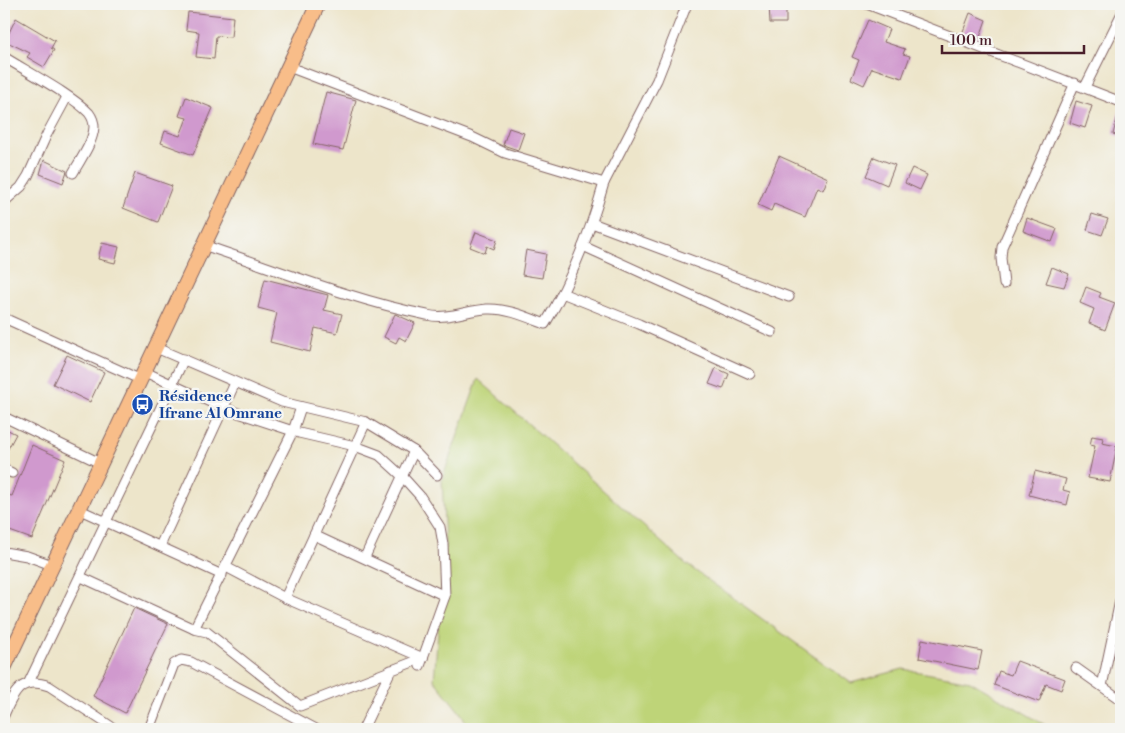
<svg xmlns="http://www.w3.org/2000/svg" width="1125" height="733" font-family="'Libre Bodoni',serif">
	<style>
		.green { fill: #bed478; stroke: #847a52 }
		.building { fill: #d099ce }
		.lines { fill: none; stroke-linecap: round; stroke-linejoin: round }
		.minor-casing { stroke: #836463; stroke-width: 11 }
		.trunk-casing { stroke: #836463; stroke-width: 16 }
		.minor { stroke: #fff; stroke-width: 9 }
		.trunk { stroke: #f8bd89; stroke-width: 14 }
		.labels { text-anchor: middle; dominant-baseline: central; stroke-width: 4.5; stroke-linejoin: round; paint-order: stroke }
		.transit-label { font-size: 15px; font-weight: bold; fill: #164399; stroke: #f6f6f2; text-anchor: start }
	</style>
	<rect width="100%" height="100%" fill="#f6f6f2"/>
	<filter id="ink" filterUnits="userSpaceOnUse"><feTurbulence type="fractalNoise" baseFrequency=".02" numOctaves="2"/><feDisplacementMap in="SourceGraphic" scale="10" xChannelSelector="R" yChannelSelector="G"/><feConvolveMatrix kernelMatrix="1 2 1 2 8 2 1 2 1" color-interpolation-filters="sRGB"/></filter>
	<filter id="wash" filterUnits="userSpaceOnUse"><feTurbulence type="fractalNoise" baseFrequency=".0096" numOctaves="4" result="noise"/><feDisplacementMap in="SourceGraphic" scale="20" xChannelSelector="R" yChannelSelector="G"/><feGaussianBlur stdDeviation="1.12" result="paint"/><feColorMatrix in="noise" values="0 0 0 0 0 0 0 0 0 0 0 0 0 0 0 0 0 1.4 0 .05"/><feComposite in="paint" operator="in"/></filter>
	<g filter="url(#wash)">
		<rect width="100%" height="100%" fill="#ede5ca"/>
		<path class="green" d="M478 379 686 564 851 683 903 669 970 681 1052 729H468L462 715 434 680 445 546 442 479Z"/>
		<g id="blocks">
			<g class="building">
				<path d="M769 4H786V23H770Z"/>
				<path d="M188 12 233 17 231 37 216 36 214 59 196 57 199 32 186 30Z"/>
				<path d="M970 13 986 20 979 40 962 34Z"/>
				<path d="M16 18 55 41 51 48 54 50 44 67 27 57 30 53 5 41Z"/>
				<path d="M868 20 889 29 884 42 905 49 903 54 910 56 902 78 872 68 864 85 851 79 859 60 852 57Z"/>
				<path d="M326 92 356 100 343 150 313 144Z"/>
				<path d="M186 97 213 108 193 155 161 143 165 131 180 136 187 118 179 116Z"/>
				<path d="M1076 101 1092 106 1085 128 1070 123Z"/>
				<path d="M1119 112 1121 113V137L1113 134Z"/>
				<path d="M509 128 524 133 518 150 503 145Z"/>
				<path d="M779 156 828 178 823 190 817 187 805 217 774 204 771 211 758 205Z"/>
				<path d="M874 157 895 165 887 185 866 176Z"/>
				<path d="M44 160 67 171 63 183 40 174Z"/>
				<path d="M912 168 927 175 920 190 905 183Z"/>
				<path d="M135 173 172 186 158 222 123 208Z"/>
				<path d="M1092 214 1108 219 1102 235 1087 230Z"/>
				<path d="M1027 218 1057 229 1052 242 1023 231Z"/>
				<path d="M476 232 497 240 494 249 487 246 485 253 470 247Z"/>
				<path d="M102 243 119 247 115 263 98 259Z"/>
				<path d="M526 250 546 254 542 278 522 275Z"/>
				<path d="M1052 267 1069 274 1064 287 1046 283Z"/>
				<path d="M265 279 328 295 324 310 342 314 337 333 315 328 310 352 270 342 277 313 258 308Z"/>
				<path d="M1086 287 1101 293 1099 297 1115 303 1105 330 1089 323 1094 309 1080 303Z"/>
				<path d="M395 314 415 323 406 341 399 337 396 343 384 337Z"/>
				<path d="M67 355 104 372 90 402 53 384Z"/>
				<path d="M716 368 729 374 723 389 709 384Z"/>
				<path d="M4 428 16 434 4 456Z"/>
				<path d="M1092 436 1103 438 1102 443 1117 446 1110 482 1088 478 1095 446 1090 445Z"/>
				<path d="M32 445 65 460 32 539 4 529V494L12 496Z"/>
				<path d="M1035 471 1066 479 1063 490 1070 492 1067 505 1029 495Z"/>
				<path d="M134 608 168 624 125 713 93 696Z"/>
				<path d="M922 639 982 651 978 670 919 658Z"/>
				<path d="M1017 661 1065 679 1061 690 1046 684 1039 702 994 685 999 671 1011 675Z"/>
			</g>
		</g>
	</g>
	<g filter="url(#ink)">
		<use href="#blocks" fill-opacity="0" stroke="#836463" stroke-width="1"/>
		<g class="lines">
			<defs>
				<g id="minor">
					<path d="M867 4 1121 102"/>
					<path d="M4 57C26 71 72 95 89 113 92 117 94 123 94 127 93 143 80 160 73 173"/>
					<path d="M289 67 472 137 505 153 604 183 657 80 687 4"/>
					<path d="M1085 87 1121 15"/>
					<path d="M4 202 21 187 28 176 47 134 67 97"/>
					<path d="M592 223 789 297"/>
					<path d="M203 245C276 269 352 300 427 315 448 320 467 310 487 309 507 308 527 317 545 324 572 280 590 232 604 183"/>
					<path d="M583 246 772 332"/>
					<path d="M1004 284 1001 258 1002 247 1075 83"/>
					<path d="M562 293 639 324 750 374"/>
					<path d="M4 318 139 379"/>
					<path d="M154 347 282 402 366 422 414 451 437 475"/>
					<path d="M143 371 223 408 299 433 355 446 379 455 402 476 420 496 440 527 443 544 445 596 420 666"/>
					<path d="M4 417 100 463"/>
					<path d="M4 469 12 473"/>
					<path d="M78 509 222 575"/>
					<path d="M314 535 445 596"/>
					<path d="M160 546 235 383"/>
					<path d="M4 552 27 556 52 565"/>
					<path d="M365 557 414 451"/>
					<path d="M226 567 285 598 423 658"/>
					<path d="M81 577 194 629 207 632 300 706 423 658"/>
					<path d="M285 598 366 422"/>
					<path d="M194 629 293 431 301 407"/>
					<path d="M1076 668 1121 700"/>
					<path d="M29 682 184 359"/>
					<path d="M1102 686 1121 596"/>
					<path d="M4 715C14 692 21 676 49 686L115 729"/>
					<path d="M149 729 174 664 181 660 191 662 316 729"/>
					<path d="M363 729 391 670"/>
				</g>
				<path id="trunk" d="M4 668 318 4"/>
			</defs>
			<use href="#minor" class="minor-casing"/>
			<use href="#trunk" class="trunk-casing"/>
			<use href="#minor" class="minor"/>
			<use href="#trunk" class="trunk"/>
		</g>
	</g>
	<defs>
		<symbol id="bus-disc" viewBox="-11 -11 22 22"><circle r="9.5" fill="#1a4fb4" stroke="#f6f6f2"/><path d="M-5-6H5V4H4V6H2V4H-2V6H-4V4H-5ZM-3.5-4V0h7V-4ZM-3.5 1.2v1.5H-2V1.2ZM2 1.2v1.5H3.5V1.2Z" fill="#fff"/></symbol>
	</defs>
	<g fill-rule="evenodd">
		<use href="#bus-disc" x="130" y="392" width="25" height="25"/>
	</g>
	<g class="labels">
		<g class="transit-label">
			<text x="159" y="396">Résidence<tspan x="159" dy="17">Ifrane Al Omrane</tspan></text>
		</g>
	</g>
	<rect width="1125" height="733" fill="none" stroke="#f6f6f2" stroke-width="20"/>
	<path d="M942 45v8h142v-8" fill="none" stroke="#4a1f2b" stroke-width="2.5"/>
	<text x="950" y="45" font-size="15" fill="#4a1f2b" stroke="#f6f6f2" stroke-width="4" paint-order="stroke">100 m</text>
</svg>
